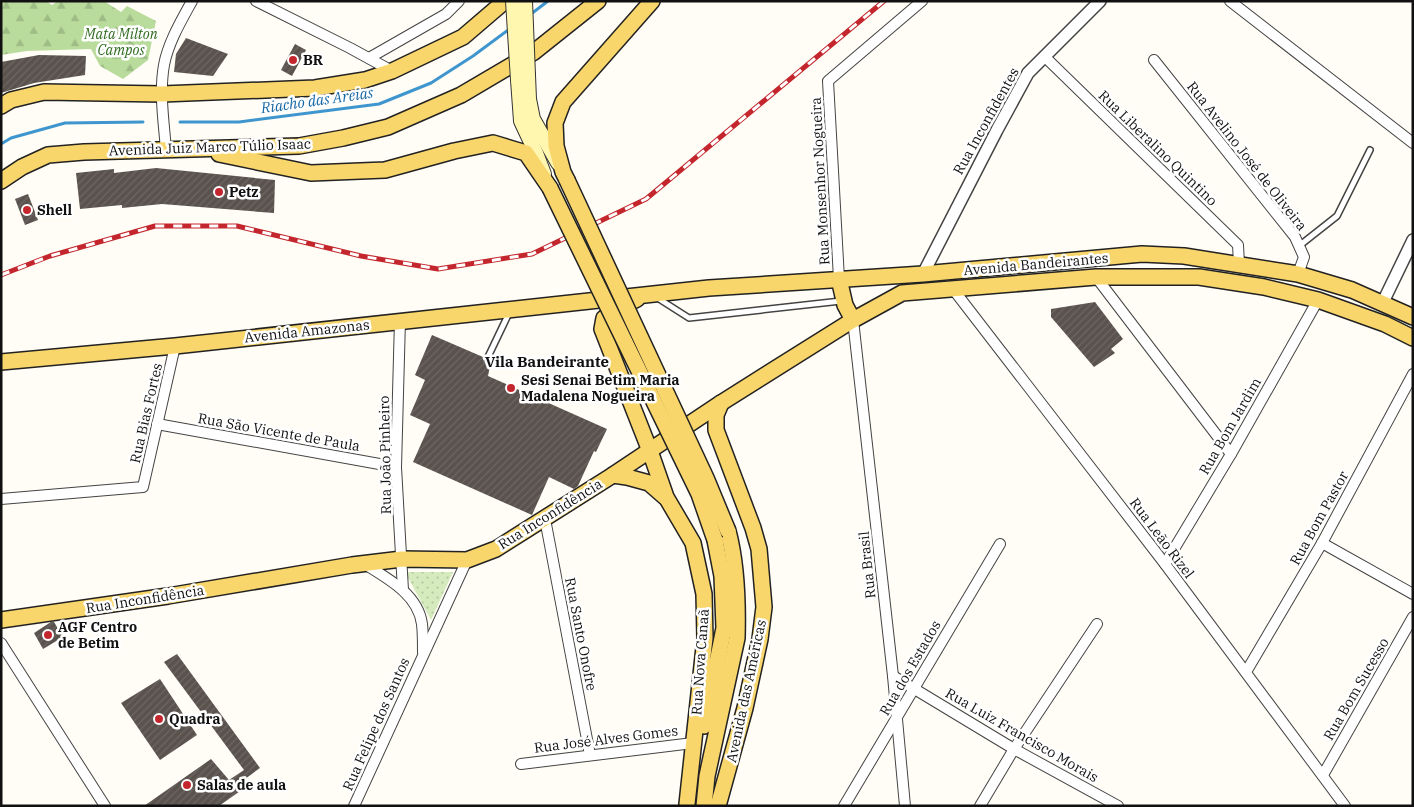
<svg xmlns="http://www.w3.org/2000/svg" width="1414" height="807" font-family="'IBM Plex Serif',serif">
	<style>
		.grass { fill: url(#grass-dots) }
		.forest { fill: url(#forest-firs) }
		.lines { fill: none; stroke-linecap: round; stroke-linejoin: round }
		.stream { stroke: #3f96cf; stroke-width: 3 }
		.building { fill: url(#building-hatch) }
		.service-casing { stroke: #444; stroke-width: 8 }
		.minor-casing { stroke: #444; stroke-width: 12 }
		.tertiary-casing { stroke: #444; stroke-width: 14 }
		.secondary-casing { stroke: #333; stroke-width: 16 }
		.primary-casing { stroke: #222; stroke-width: 18 }
		.service { stroke: #fff; stroke-width: 5 }
		.minor { stroke: #fff; stroke-width: 10 }
		.tertiary { stroke: #fff; stroke-width: 11 }
		.secondary { stroke: #fff6b0; stroke-width: 14 }
		.primary { stroke: #f9d66b; stroke-width: 15 }
		.rail-casing { stroke: #c4262e; stroke-width: 5 }
		.rail { stroke: #fff; stroke-width: 3; stroke-dasharray: 9; stroke-linecap: butt }
		.secondary-bridge-casing { stroke: #333; stroke-width: 16; stroke-linecap: butt }
		.primary-bridge-casing { stroke: #222; stroke-width: 18; stroke-linecap: butt }
		.secondary-bridge { stroke: #fff6b0; stroke-width: 14 }
		.primary-bridge { stroke: #f9d66b; stroke-width: 15 }
		.poi-dot { fill: #c4262e; stroke: #fff; stroke-width: 2 }
		.labels { text-anchor: middle; dominant-baseline: central; stroke-width: 5; stroke-linejoin: round; paint-order: stroke }
		.park-label { font-size: 14px; font-style: italic; fill: #2f6b1f; stroke: #fff }
		.poi-label { font-size: 14px; font-weight: bold; fill: #111; stroke: #fff; text-anchor: start }
		.street-label { font-size: 14px; fill: #111; stroke: #fff }
		.water-label { font-size: 15px; font-style: italic; fill: #1768a6; stroke: #fff }
		.neighbourhood-label { font-size: 15px; font-weight: bold; fill: #111; stroke: #fff }
	</style>
	<defs>
		<pattern id="grass-dots" width="8" height="8" patternUnits="userSpaceOnUse" patternTransform="scale(1.25)"><rect width="8" height="8" fill="#d5ebbd"/><path d="M2 2h.1M6 6h.1" fill="none" stroke="#b6c8a1" stroke-width="1.8" stroke-linecap="round"/></pattern>
		<pattern id="forest-firs" width="22" height="20" patternUnits="userSpaceOnUse" patternTransform="scale(1.25)"><rect width="22" height="20" fill="#b9dc9c"/><path d="M5 1l3.5 6h-7zM16 11l3.5 6h-7z" fill="#9ebc85"/></pattern>
		<pattern id="building-hatch" width="6" height="6" patternUnits="userSpaceOnUse" patternTransform="scale(1.25)"><rect width="6" height="6" fill="#5a524d"/><path d="M-1 1l2-2M0 6l6-6M5 7l2-2" fill="none" stroke="#6d6662"/></pattern>
	</defs>
	<rect width="100%" height="100%" fill="#fffdf5"/>
	<path class="grass" d="M405 572H453L431 620Z"/>
	<path class="forest" d="M1 1H46L52 5 58 1H104L121 12 127 6 156 21 148 60 123 79 100 66 91 49 27 51 1 55Z"/>
	<g class="lines">
		<g class="stream">
			<path d="M531 14 548 1"/>
			<path d="M180 122H239L379 104 431 83 473 56 511 28"/>
			<path d="M1 144 11 138 65 123 143 122"/>
		</g>
	</g>
	<g class="building">
		<path d="M186 38 228 54 213 76 174 72 176 54Z"/>
		<path d="M295 44 306 50 292 76 281 70Z"/>
		<path d="M39 55 86 56 85 75 34 83 1 93V62Z"/>
		<path d="M156 168 275 180 274 213 162 204 122 208V205L80 209 76 173 114 169V173Z"/>
		<path d="M28 194 38 220 25 225 15 199Z"/>
		<path d="M1095 302 1123 339 1111 349 1115 353 1094 367 1051 317V309Z"/>
		<path d="M432 335 483 357V361L486 363 491 361 488 376 607 429 596 452 594 451 578 486 574 489 549 477 532 515 413 462 430 424 410 415 425 380 415 375Z"/>
		<path d="M51 622H54L63 637 43 649 34 633Z"/>
		<path d="M177 654 260 768 238 784 243 789 219 806H144L211 759 229 780 244 770 164 662Z"/>
		<path d="M160 679 197 735 160 760 121 703Z"/>
	</g>
	<g class="lines">
		<defs>
			<g id="service">
				<path d="M1299 246 1337 216 1370 150"/>
				<path d="M656 297 689 318 841 301"/>
				<path d="M487 359 509 313"/>
			</g>
			<g id="minor">
				<path d="M256 1 350 48 392 71"/>
				<path d="M1230 1 1413 143"/>
				<path d="M1045 57 1238 245 1239 264"/>
				<path d="M369 58 446 14 459 1"/>
				<path d="M1154 60 1295 237 1304 257 1298 274"/>
				<path d="M166 150C164 123 159 93 164 65 168 43 181 21 192 1"/>
				<path d="M1096 277 1231 454"/>
				<path d="M839 279 828 81 922 1"/>
				<path d="M953 289 1165 564 1345 806"/>
				<path d="M400 320 396 467 403 590"/>
				<path d="M853 320 893 676 905 806"/>
				<path d="M157 424 396 467"/>
				<path d="M1 499 143 487 175 346"/>
				<path d="M545 519 590 755"/>
				<path d="M1322 543 1413 594"/>
				<path d="M363 563C387 578 418 594 422 624 423 633 423 643 423 652"/>
				<path d="M1165 564 1231 454 1318 300"/>
				<path d="M1 643 105 806"/>
				<path d="M1246 672 1322 543 1413 374"/>
				<path d="M893 676 1014 749 1118 806"/>
				<path d="M521 764 693 743"/>
				<path d="M1323 775 1413 617"/>
				<path d="M354 806 467 560"/>
				<path d="M844 806 1000 544"/>
				<path d="M980 806 1014 749 1097 624"/>
			</g>
			<g id="tertiary">
				<path d="M923 274 997 130 1028 73 1100 1"/>
				<path d="M1383 302 1413 240"/>
			</g>
			<g id="secondary">
				<path d="M528 75 529 99 533 119 558 163"/>
				<path d="M518 80 521 121 536 153 544 174"/>
			</g>
			<g id="primary">
				<path d="M1 106 11 100 44 92 162 94 315 88 365 80 392 71 463 37 505 1"/>
				<path d="M219 154 311 173 385 170 454 151 493 143 526 153 550 188"/>
				<path d="M567 180 563 172 556 146 555 123 563 102 652 1"/>
				<path d="M1 181 22 167 48 155 84 152 299 146 343 138 388 127 461 95 534 52 598 1"/>
				<path d="M839 279 845 305 853 320"/>
				<path d="M637 299 621 307 604 318 602 329 650 451 666 497 693 543 704 594 705 638 687 804"/>
				<path d="M1 362 175 346 709 288 923 274 1142 254 1184 256 1298 274 1352 290 1413 317"/>
				<path d="M613 475 627 477 649 483 665 497"/>
				<path d="M1 620 168 596 352 565 402 559 467 560 496 549 613 475 721 403 853 320 902 293 1096 277H1199L1264 287 1318 300 1385 324 1413 338"/>
				<path d="M704 726 724 628 722 576 715 540"/>
				<path d="M704 806 707 776 737 638C738 602 737 565 728 531"/>
				<path d="M718 806 745 708 760 639 764 607 759 549 753 528 716 430V415L721 403"/>
			</g>
		</defs>
		<use href="#service" class="service-casing"/>
		<use href="#minor" class="minor-casing"/>
		<use href="#tertiary" class="tertiary-casing"/>
		<use href="#secondary" class="secondary-casing"/>
		<use href="#primary" class="primary-casing"/>
		<use href="#service" class="service"/>
		<use href="#minor" class="minor"/>
		<use href="#tertiary" class="tertiary"/>
		<use href="#secondary" class="secondary"/>
		<use href="#primary" class="primary"/>
		<defs>
			<path id="rail" d="M1 275 50 256 155 226H237L361 256 438 269 532 254 646 199 884 1"/>
		</defs>
		<use href="#rail" class="rail-casing"/>
		<use href="#rail" class="rail"/>
		<defs>
			<g id="secondary-bridge">
				<path d="M513 1 518 80"/>
				<path d="M525 1 528 75"/>
			</g>
			<g id="primary-bridge">
				<path d="M567 180 706 478 728 531"/>
				<path d="M550 188 699 494 715 540"/>
			</g>
		</defs>
		<use href="#secondary-bridge" class="secondary-bridge-casing"/>
		<use href="#primary-bridge" class="primary-bridge-casing"/>
		<use href="#secondary-bridge" class="secondary-bridge"/>
		<use href="#primary-bridge" class="primary-bridge"/>
	</g>
	<g class="poi-dot">
		<circle cx="293" cy="60" r="5"/>
		<circle cx="219" cy="192" r="5"/>
		<circle cx="27" cy="210" r="5"/>
		<circle cx="511" cy="388" r="5"/>
		<circle cx="48" cy="635" r="5"/>
		<circle cx="159" cy="719" r="5"/>
		<circle cx="187" cy="785" r="5"/>
	</g>
	<g class="labels">
		<g class="park-label">
			<text x="121" y="34">Mata Milton<tspan x="121" dy="16">Campos</tspan></text>
		</g>
		<g class="poi-label">
			<text x="303" y="60">BR</text>
			<text x="229" y="192">Petz</text>
			<text x="37" y="210">Shell</text>
			<text x="521" y="380">Sesi Senai Betim Maria<tspan x="521" dy="16">Madalena Nogueira</tspan></text>
			<text x="58" y="627">AGF Centro<tspan x="58" dy="16">de Betim</tspan></text>
			<text x="169" y="719">Quadra</text>
			<text x="197" y="785">Salas de aula</text>
		</g>
		<g class="street-label">
			<text transform="translate(986 121) rotate(-61)">Rua Inconfidentes</text>
			<text transform="translate(210 147) rotate(-2)">Avenida Juiz Marco Túlio Isaac</text>
			<text transform="translate(1158 148) rotate(44)">Rua Liberalino Quintino</text>
			<text transform="translate(1247 156) rotate(52)">Rua Avelino José de Oliveira</text>
			<text transform="translate(820 181) rotate(-93)">Rua Monsenhor Nogueira</text>
			<text transform="translate(1036 264) rotate(-5)">Avenida Bandeirantes</text>
			<text transform="translate(307 331) rotate(-6)">Avenida Amazonas</text>
			<text transform="translate(146 413) rotate(-77)">Rua Bias Fortes</text>
			<text transform="translate(1230 426) rotate(-60)">Rua Bom Jardim</text>
			<text transform="translate(279 432) rotate(10)">Rua São Vicente de Paula</text>
			<text transform="translate(385 455) rotate(-91)">Rua João Pinheiro</text>
			<text transform="translate(550 514) rotate(-32)">Rua Inconfidência</text>
			<text transform="translate(1319 518) rotate(-61)">Rua Bom Pastor</text>
			<text transform="translate(1162 538) rotate(53)">Rua Leão Rizel</text>
			<text transform="translate(867 565) rotate(-96)">Rua Brasil</text>
			<text transform="translate(145 599) rotate(-9)">Rua Inconfidência</text>
			<text transform="translate(581 634) rotate(79)">Rua Santo Onofre</text>
			<text transform="translate(700 662) rotate(-86)">Rua Nova Canaã</text>
			<text transform="translate(910 668) rotate(-60)">Rua dos Estados</text>
			<text transform="translate(1356 689) rotate(-60)">Rua Bom Sucesso</text>
			<text transform="translate(746 691) rotate(-78)">Avenida das Américas</text>
			<text transform="translate(376 724) rotate(-66)">Rua Felipe dos Santos</text>
			<text transform="translate(1022 735) rotate(30)">Rua Luiz Francisco Morais</text>
			<text transform="translate(606 739) rotate(-7)">Rua José Alves Gomes</text>
		</g>
		<g class="water-label">
			<text transform="translate(317 100) rotate(-8)">Riacho das Areias</text>
		</g>
		<g class="neighbourhood-label">
			<text x="547" y="361">Vila Bandeirante</text>
		</g>
	</g>
	<rect width="1414" height="807" fill="none" stroke="#111111" stroke-width="5"/>
</svg>
